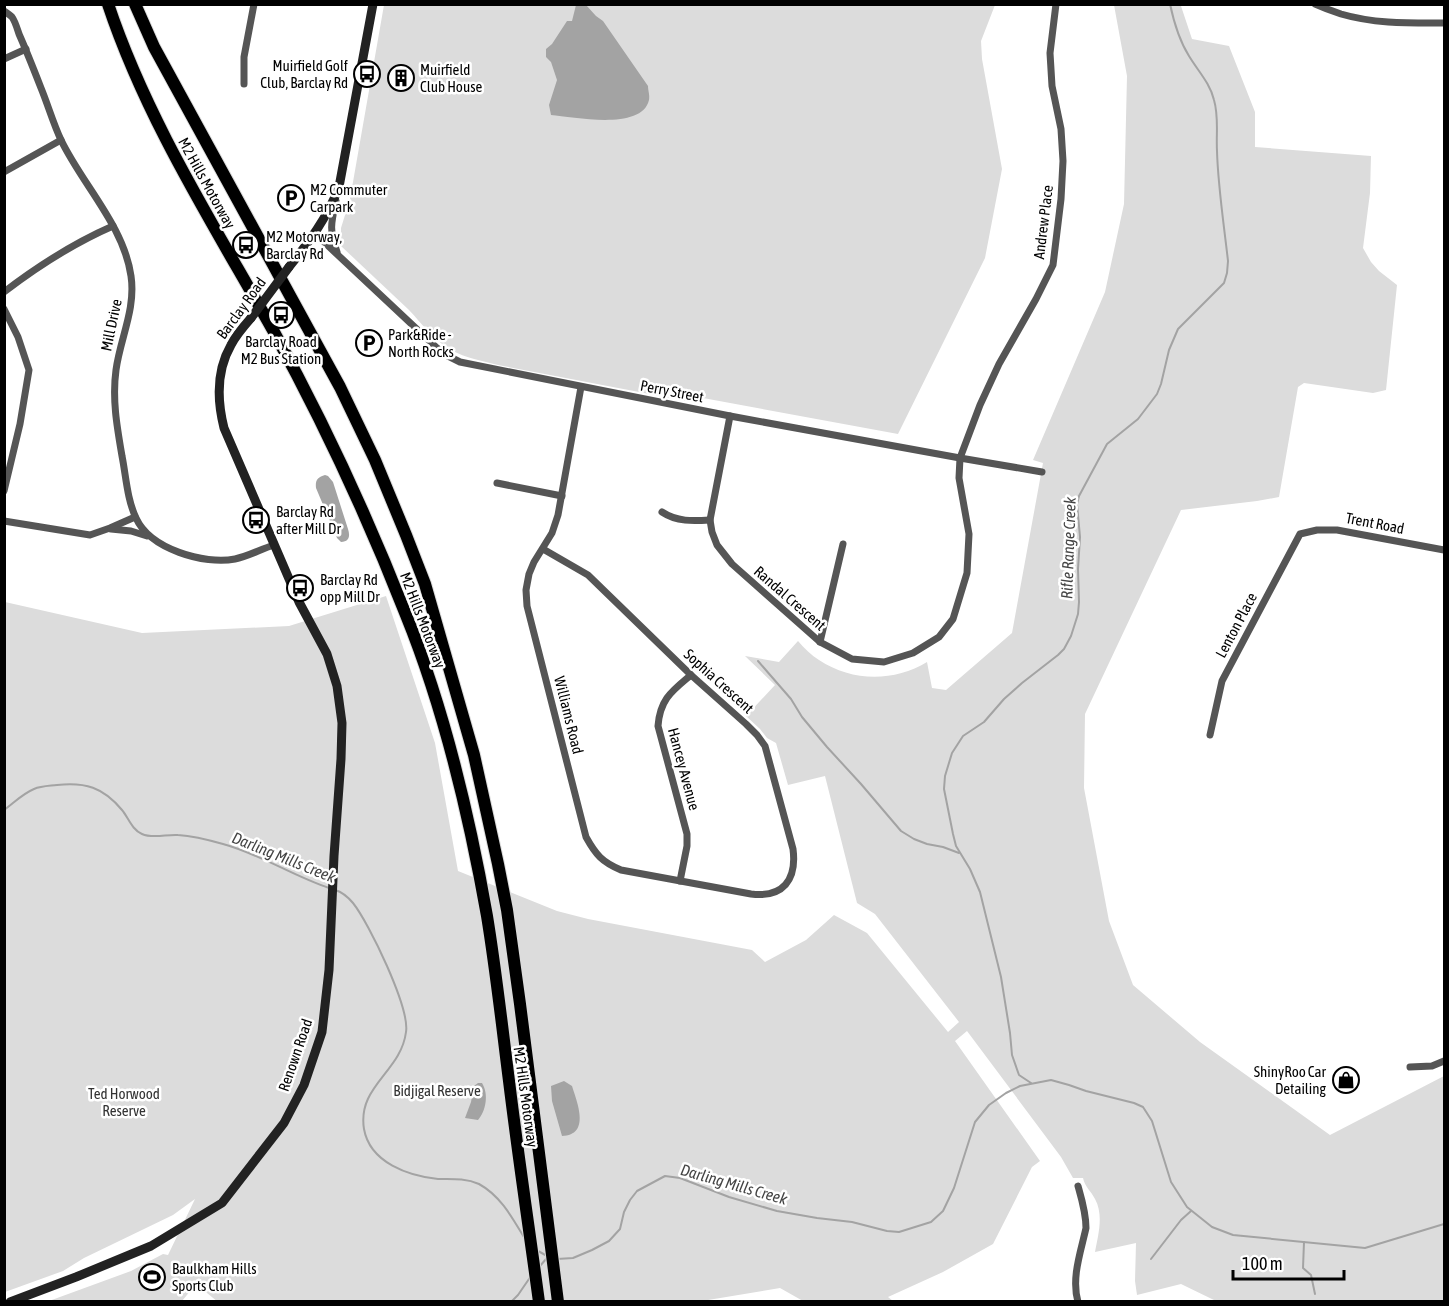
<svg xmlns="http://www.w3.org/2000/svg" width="1449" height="1306" font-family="'Asap Condensed',sans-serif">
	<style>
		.green { fill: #dcdcdc }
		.water { fill: #a3a3a3 }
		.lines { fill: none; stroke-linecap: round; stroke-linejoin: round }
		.stream { stroke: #a3a3a3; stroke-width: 2 }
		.highway-casing { stroke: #dbdbdb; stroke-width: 14 }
		.street { stroke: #555; stroke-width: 7 }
		.secondary { stroke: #222; stroke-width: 9 }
		.highway { stroke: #000; stroke-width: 12 }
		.secondary-bridge { stroke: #222; stroke-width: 9 }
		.labels { text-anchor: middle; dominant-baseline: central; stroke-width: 5; stroke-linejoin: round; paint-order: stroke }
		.poi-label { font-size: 15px; fill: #000; stroke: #fff; text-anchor: start }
		.street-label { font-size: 15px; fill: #000; stroke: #fff }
		.park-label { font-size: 15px; fill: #333; stroke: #fff }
		.water-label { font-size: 16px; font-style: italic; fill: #444; stroke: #fff }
	</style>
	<rect width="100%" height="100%" fill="#fff"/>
	<g class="green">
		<path d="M384 5H995L981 41 982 59 1002 169 985 258 898 434 703 398 702 404 498 365C482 361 466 358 451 350 435 341 422 324 409 310L341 246V228L350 199Z"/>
		<path d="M1114 5H1182L1181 6 1192 39 1229 46 1255 112V147L1371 156 1370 193 1363 248 1371 262 1379 271 1397 285 1386 390 1373 393 1304 383 1298 387 1279 497 1257 501 1181 510 1085 714 1084 788 1109 921 1133 985 1200 1042 1330 1135 1444 1076V1301H1216L1181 1284 1137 1295 1135 1281 1136 1243 1095 1252C1098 1236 1104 1215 1095 1199 1091 1191 1085 1187 1083 1178H1073L1061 1157 967 1031 955 1041 1040 1161 1032 1167 993 1244 943 1272 888 1297 893 1301H803L780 1288 696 1302H218L196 1284 182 1301H49L131 1271 163 1254 168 1255 195 1199 173 1215 84 1258 63 1271 5 1292V602L142 633 289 626 386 596 435 743 458 871 557 911 588 919 752 950 765 962 806 940 834 915 867 933 948 1032 959 1022 875 914 857 903 825 776 788 785 776 743 767 738 760 729 746 716 775 685 745 656 779 662 798 641C804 648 811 655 819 660 852 682 894 682 927 662L932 688 946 690 1012 633 1043 463 1033 460 1105 292 1124 204 1127 76Z"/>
	</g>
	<g class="water">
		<path d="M576 5H586L596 16 603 21 648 86C648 91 650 95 649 100 642 131 574 117 551 115L549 105 557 80 551 62 546 57V49L552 44 567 21H572Z"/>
		<path d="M325 475 328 476 333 482 348 529C350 535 350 542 341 542L337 538 316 488C315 480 318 477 325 475Z"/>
		<path d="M564 1081 572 1086C577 1102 591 1135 562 1136L552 1101 551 1086Z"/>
		<path d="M478 1083H482C489 1094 486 1111 478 1120L465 1118 471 1102 474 1086Z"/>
	</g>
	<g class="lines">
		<g class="stream">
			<path d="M758 661 791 699 802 717 827 747 861 784 901 831 914 839 927 844 943 847 959 853"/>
			<path d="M4 810C14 803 22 794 34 789 41 786 49 786 57 785 85 782 103 787 122 810 128 817 132 830 142 834 153 839 167 834 178 835 193 836 209 840 223 844 260 854 293 876 329 888"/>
			<path d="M335 890C342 892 348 897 353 903 369 923 410 1008 406 1032 401 1072 357 1086 364 1129 370 1163 409 1176 438 1179 452 1179 466 1178 479 1184 501 1196 513 1219 525 1239"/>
			<path d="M1031 1083 1019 1075 1012 1055 1010 1033 1001 977 980 892 970 869 956 846 953 834 944 789 945 776 952 753 963 736 984 722 1004 699 1022 683 1058 655 1064 649 1071 636 1078 614 1079 602 1078 569 1080 537 1077 504 1079 496 1107 444 1138 419 1157 394 1161 384 1169 350 1178 329 1224 283 1227 273 1228 261C1224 225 1218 187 1217 151 1216 133 1219 117 1214 100 1210 83 1198 71 1189 56 1179 40 1174 23 1170 4"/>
			<path d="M1304 1242 1303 1268 1311 1275 1315 1294"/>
			<path d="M538 1251 549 1257"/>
			<path d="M557 1259 573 1258 592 1250 609 1241 620 1229 624 1212 630 1200 637 1191 665 1176 680 1178 729 1197 777 1211 817 1218 852 1222 887 1231 899 1232 931 1222 943 1211 954 1188 975 1122 989 1105 1006 1093 1020 1086 1051 1080 1069 1085 1086 1091 1134 1103 1143 1107 1152 1121 1171 1182 1187 1207 1212 1227 1233 1235 1365 1248 1444 1224"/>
			<path d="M1151 1259 1181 1220 1191 1211"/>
			<path d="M539 1267 547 1258"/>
			<path d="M511 1302 518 1295 531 1276"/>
		</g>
		<defs>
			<g id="highway">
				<path d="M108 4C147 121 214 225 274 332 324 423 368 518 406 615 445 711 469 814 487 916 496 971 502 1026 509 1081 518 1155 529 1228 539 1302"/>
				<path d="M135 4 154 47 340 387 375 460 406 535 425 584 474 755 498 864 507 910 520 1004 558 1302"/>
			</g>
		</defs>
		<use href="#highway" class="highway-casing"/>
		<g class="street">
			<path d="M1315 4C1324 8 1332 11 1341 14 1375 24 1410 23 1444 23"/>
			<path d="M4 11C7 13 10 15 12 17 15 21 17 28 19 34 27 52 34 70 41 88 48 105 53 123 61 140 82 184 124 226 131 276 136 309 120 339 116 370 112 399 117 427 122 456 126 476 127 499 136 518 150 549 204 565 235 559 249 556 261 549 274 545"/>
			<path d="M4 59 26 49"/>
			<path d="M244 84V57L254 4"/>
			<path d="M4 172 61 140"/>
			<path d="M336 201C331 223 329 230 337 252"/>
			<path d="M314 234 324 242 437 348 444 354 460 362 730 416 960 458 1042 472"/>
			<path d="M4 292C38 266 74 243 113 226"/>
			<path d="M4 309 18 337 29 370 20 424 4 491"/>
			<path d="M730 416 710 520 712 532 717 545 732 564 820 642 852 659 884 662 913 653 939 637 953 619 967 573 969 534 959 478 960 458 980 405 999 364 1036 299 1053 265 1061 199 1063 161 1061 129 1052 86 1050 53 1056 4"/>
			<path d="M497 483 562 496"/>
			<path d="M662 512C677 522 693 521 710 520"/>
			<path d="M4 521 90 535 110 528 135 517"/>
			<path d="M111 529 131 531 147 536"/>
			<path d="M543 549 588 575 691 675 746 724 757 735 765 746 793 849C797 880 783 898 751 894L621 870C602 862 596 855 586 837L527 606 526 590 529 574 534 562 552 533 558 515 581 387"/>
			<path d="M820 642 843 544"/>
			<path d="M1210 735 1222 681 1300 534 1317 530H1337L1444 550"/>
			<path d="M680 881 687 846V834L658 726C660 699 672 691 691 675"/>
			<path d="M1410 1067 1432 1066 1444 1061"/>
			<path d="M1078 1186C1082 1200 1086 1213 1086 1228 1081 1251 1071 1278 1078 1302"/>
		</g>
		<g class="secondary">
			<path d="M289 267C309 242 327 218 339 187L373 4"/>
			<path d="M10 1302 76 1277 151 1246 222 1203 284 1123 304 1085 322 1032 329 970 334 856 341 759 342 723 337 686 327 654 299 602 224 428C217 400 216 371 231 345 236 335 244 326 251 318"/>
		</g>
		<use href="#highway" class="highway"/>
		<path class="secondary-bridge" d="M251 318 289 267"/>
	</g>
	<defs>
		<symbol id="bus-ring" viewBox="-11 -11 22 22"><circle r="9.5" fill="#fff" stroke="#000" stroke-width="1.5"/><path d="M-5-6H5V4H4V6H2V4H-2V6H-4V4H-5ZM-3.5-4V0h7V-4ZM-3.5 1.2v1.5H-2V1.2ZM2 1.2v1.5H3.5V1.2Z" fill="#000"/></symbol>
		<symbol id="building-ring" viewBox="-11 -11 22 22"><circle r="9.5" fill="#fff" stroke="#000" stroke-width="1.5"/><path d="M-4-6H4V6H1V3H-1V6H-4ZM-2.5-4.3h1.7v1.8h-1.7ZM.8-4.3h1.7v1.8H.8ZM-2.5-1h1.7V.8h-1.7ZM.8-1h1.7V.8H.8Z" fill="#000"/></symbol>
		<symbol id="parking-ring" viewBox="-11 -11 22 22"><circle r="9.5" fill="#fff" stroke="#000" stroke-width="1.5"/><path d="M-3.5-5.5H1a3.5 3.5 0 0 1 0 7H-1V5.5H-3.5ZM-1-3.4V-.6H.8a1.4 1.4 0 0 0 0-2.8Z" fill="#000"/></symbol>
		<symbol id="shop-ring" viewBox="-11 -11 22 22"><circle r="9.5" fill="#fff" stroke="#000" stroke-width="1.5"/><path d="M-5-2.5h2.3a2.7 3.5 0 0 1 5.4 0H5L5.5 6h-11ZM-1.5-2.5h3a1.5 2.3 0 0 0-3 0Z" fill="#000"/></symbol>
		<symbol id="stadium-ring" viewBox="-11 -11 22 22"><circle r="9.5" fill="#fff" stroke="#000" stroke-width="1.5"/><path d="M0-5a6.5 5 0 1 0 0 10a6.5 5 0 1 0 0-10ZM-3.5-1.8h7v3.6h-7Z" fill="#000"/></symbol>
	</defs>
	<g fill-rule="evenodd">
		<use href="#bus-ring" x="352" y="59" width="30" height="30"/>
		<use href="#building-ring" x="386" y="63" width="30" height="30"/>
		<use href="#parking-ring" x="276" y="183" width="30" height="30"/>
		<use href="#bus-ring" x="231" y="230" width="30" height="30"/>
		<use href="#bus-ring" x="266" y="300" width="30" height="30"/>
		<use href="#parking-ring" x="354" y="328" width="30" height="30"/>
		<use href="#bus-ring" x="241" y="505" width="30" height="30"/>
		<use href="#bus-ring" x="285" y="573" width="30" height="30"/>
		<use href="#shop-ring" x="1331" y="1065" width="30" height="30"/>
		<use href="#stadium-ring" x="137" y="1262" width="30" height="30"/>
	</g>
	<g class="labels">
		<g class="poi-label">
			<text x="348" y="65" text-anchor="end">Muirfield Golf<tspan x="348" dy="17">Club, Barclay Rd</tspan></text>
			<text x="420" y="69">Muirfield<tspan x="420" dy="17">Club House</tspan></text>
			<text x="310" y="189">M2 Commuter<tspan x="310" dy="17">Carpark</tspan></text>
			<text x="266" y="236">M2 Motorway,<tspan x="266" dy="17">Barclay Rd</tspan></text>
			<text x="388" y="334">Park&amp;Ride -<tspan x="388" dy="17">North Rocks</tspan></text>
			<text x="281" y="341" text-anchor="middle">Barclay Road<tspan x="281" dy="17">M2 Bus Station</tspan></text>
			<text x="276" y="511">Barclay Rd<tspan x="276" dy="17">after Mill Dr</tspan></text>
			<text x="320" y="579">Barclay Rd<tspan x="320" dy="17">opp Mill Dr</tspan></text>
			<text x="1326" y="1071" text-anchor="end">ShinyRoo Car<tspan x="1326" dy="17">Detailing</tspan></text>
			<text x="172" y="1268">Baulkham Hills<tspan x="172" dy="17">Sports Club</tspan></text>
		</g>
		<g class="street-label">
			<text transform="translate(207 183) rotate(61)">M2 Hills Motorway</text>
			<text transform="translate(1043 222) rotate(-83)">Andrew Place</text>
			<text transform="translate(241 308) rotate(-54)">Barclay Road</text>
			<text transform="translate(111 325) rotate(-78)">Mill Drive</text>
			<text transform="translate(672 391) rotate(11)">Perry Street</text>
			<text transform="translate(1375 523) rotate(11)">Trent Road</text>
			<text transform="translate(790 598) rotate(41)">Randal Crescent</text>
			<text transform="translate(423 620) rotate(69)">M2 Hills Motorway</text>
			<text transform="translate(1236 625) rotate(-62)">Lenton Place</text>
			<text transform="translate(719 681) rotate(42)">Sophia Crescent</text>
			<text transform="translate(569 715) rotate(76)">Williams Road</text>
			<text transform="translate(684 769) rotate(75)">Hancey Avenue</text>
			<text transform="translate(295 1055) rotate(-71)">Renown Road</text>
			<text transform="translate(526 1097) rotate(82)">M2 Hills Motorway</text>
		</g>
		<g class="park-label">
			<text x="437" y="1090">Bidjigal Reserve</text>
			<text x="124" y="1093">Ted Horwood<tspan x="124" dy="17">Reserve</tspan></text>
		</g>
		<g class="water-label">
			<text transform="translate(1068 548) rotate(-88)">Rifle Range Creek</text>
			<text transform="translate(284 857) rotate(22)">Darling Mills Creek</text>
			<text transform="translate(734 1184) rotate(16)">Darling Mills Creek</text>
		</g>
	</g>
	<rect width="1449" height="1306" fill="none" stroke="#000000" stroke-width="12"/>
	<path d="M1233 1270v9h111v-9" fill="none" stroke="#000000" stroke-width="3"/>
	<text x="1242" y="1270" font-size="18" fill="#000000" stroke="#ffffff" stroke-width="4.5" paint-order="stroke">100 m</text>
</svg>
